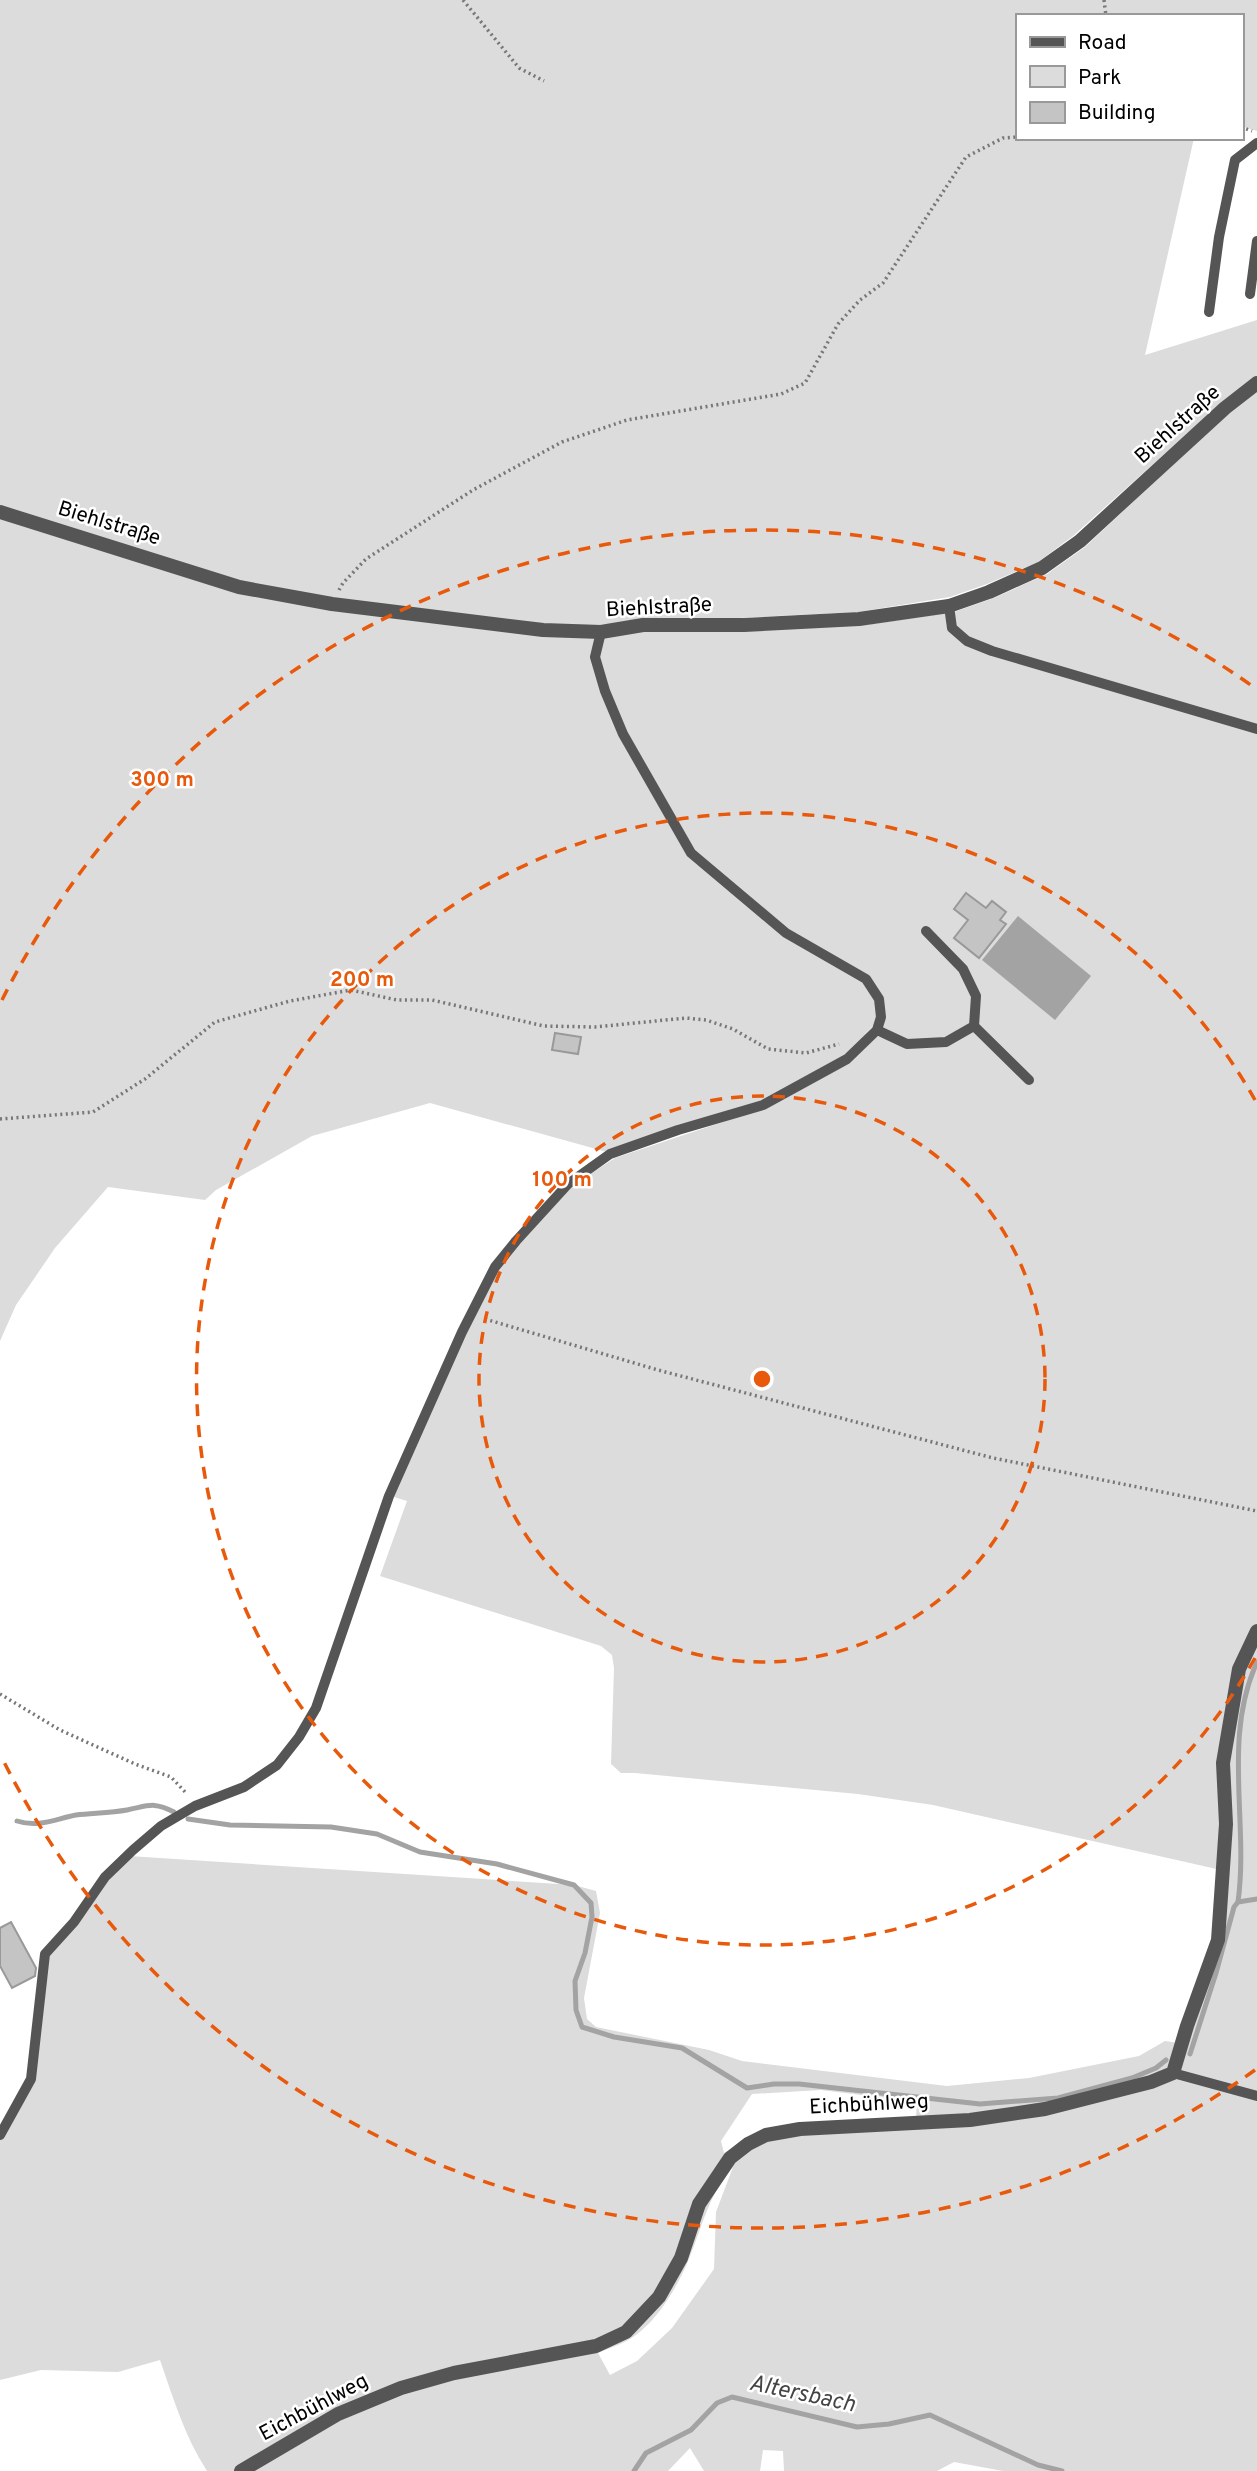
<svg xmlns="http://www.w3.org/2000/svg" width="1257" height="2471" font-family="Overpass,sans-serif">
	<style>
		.green { fill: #dcdcdc; fill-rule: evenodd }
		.water { fill: #a3a3a3 }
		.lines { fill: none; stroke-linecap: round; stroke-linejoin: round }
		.stream { stroke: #a3a3a3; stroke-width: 5 }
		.building { fill: #c4c4c4; stroke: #999; stroke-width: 2 }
		.path { stroke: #777; stroke-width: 3.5; stroke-dasharray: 2 3.5; stroke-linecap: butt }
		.lane { stroke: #555; stroke-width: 10 }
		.street { stroke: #555; stroke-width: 14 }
		.ring { fill: none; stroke: #e8590c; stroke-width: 3.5; stroke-dasharray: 12 9 }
		.labels { text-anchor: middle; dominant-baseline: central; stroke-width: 5; stroke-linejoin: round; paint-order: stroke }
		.street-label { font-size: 21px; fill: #000; stroke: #fff }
		.water-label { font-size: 23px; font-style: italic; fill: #444; stroke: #fff }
		.centre { fill: #e8590c; stroke: #fff; stroke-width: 3.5 }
		.ring-label { font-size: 21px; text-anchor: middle; font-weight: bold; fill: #e8590c; stroke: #fff; stroke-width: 5; stroke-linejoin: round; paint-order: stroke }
	</style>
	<rect width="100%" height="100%" fill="#fff"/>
	<path class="green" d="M0 0H1257V131L1241 126V16H1017V138H1194L1145 355 1257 320V376L1221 403 1073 536 1038 562 987 584 950 597 858 612 598 625 592 658 602 692 620 735 689 855 785 935 864 980 867 978 788 931 693 851 626 733 608 690 598 656 601 632 865 625 954 612 994 598 1047 574 1085 547 1229 412 1257 391V2471H1003L954 2462 937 2471H784L783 2451 763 2450 760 2471H704L690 2448 668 2471H207C185 2437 173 2398 160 2360L118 2372 41 2370 0 2380V2139L34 2080 47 1956 76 1923 106 1878 129 1856 574 1885 596 1891 600 1913 584 1998 587 2019 596 2027 709 2050 742 2061 947 2086 1029 2078 1139 2056 1165 2041 1179 2043 1216 1940 1221 1870 933 1805 858 1794 635 1773H621L611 1764 614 1668 612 1655 601 1646 380 1576 407 1501 391 1496 465 1333 498 1268 537 1220 570 1187 615 1158 765 1108 849 1061 877 1036 905 1046 907 1041 873 1026 845 1056 762 1103 678 1125 607 1152 430 1103 312 1136 216 1190 205 1200 108 1187 55 1248 16 1305 0 1341ZM821 2090 917 2102 916 2118 799 2125 765 2131 724 2153 721 2141 752 2094ZM733 2167 716 2212 714 2269 672 2328 637 2361 610 2375 598 2353C612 2347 629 2342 641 2331 662 2313 678 2285 689 2259 702 2227 709 2194 733 2167Z"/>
	<path class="water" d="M1018 916 1091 976 1055 1020 982 960Z"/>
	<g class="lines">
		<g class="stream">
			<path d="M188 1819 230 1825 331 1827 377 1834 420 1852 497 1864 574 1885 591 1903 592 1917 585 1953 575 1981 576 2010 582 2027 614 2037 682 2048 747 2088 774 2084H799L980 2104 1058 2098 1132 2078 1156 2068 1166 2060"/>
			<path d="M17 1821C38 1828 55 1819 76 1815 93 1813 110 1813 127 1810 148 1806 153 1801 174 1812"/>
			<path d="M1238 1902C1249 1822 1222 1739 1257 1662"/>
			<path d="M1190 2054 1216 1973 1234 1907 1238 1902 1257 1899"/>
			<path d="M634 2471 646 2453 691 2430 717 2403 732 2397 857 2427 889 2424 930 2415 1038 2465 1062 2471"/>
		</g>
	</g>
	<g class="building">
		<path d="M966 893 986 908 992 901 1006 912 1000 920 1006 924 979 958 954 938 968 920 954 909Z"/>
		<path d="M555 1033 581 1037 578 1054 552 1050Z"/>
		<path d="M11 1922 36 1968 35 1976 12 1988 0 1966V1928Z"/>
	</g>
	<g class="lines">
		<g class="path">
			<path d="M463 0 519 68 544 81"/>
			<path d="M1104 0 1106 16"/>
			<path d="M1241 127 1252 131"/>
			<path d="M339 590 343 583 366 559 473 490 562 442 627 420 781 394 805 383 838 324 860 300 883 283 966 157 1003 138 1017 137"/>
			<path d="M0 1119 93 1112 145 1079 215 1022 290 1001 351 990 397 1000H432L544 1026 595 1027 686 1018 706 1020 733 1029 768 1049 806 1053 839 1044"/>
			<path d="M485 1319 658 1370 993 1458 1257 1511"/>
			<path d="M0 1694 60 1730 135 1764 171 1777 187 1794"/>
		</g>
		<g class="lane">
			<path d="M1250 294 1257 241"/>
			<path d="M1209 312 1219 237 1235 160 1257 143"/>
			<path d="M949 606 952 628 967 641 992 651 1257 729"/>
			<path d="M974 1026 1029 1080"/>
			<path d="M877 1030 907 1044 946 1042 974 1026 976 996 963 969 926 931"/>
			<path d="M1173 2073 1257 2096"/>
			<path d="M0 2135 31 2079 45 1954 74 1922 105 1877 133 1850 161 1826 195 1806 244 1787 277 1765 299 1737 316 1708 389 1496 462 1332 495 1267 516 1241 568 1184 610 1154 678 1130 763 1105 847 1059 877 1030 881 1017 879 999 866 979 786 933 691 853 623 734 605 691 595 657 601 632"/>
		</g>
		<g class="street">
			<path d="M0 512 239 587 332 604 543 630 601 632 643 625H744L859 619 949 606 989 592 1042 568 1080 541 1225 408 1257 383"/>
			<path d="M241 2471 338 2414 401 2388 454 2373 596 2346 626 2332 659 2297 681 2258 699 2204 730 2158 748 2144 766 2135 800 2129 970 2120 1045 2109 1151 2082 1173 2073 1187 2026 1218 1940 1226 1824 1223 1763 1239 1669 1257 1631"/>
		</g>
	</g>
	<g class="ring">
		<circle cx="762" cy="1379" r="283"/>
		<path d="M1255 1658A566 566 0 1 1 1255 1100"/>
		<path d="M1255 2070A849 849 0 0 1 2 1758M2 1000A849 849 0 0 1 1255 688"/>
	</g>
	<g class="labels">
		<g class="street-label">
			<text transform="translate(1178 425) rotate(-42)">Biehlstraße</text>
			<text transform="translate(109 524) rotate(17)">Biehlstraße</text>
			<text transform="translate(659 608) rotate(-3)">Biehlstraße</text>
			<text transform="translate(869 2105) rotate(-3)">Eichbühlweg</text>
			<text transform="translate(314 2408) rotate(-28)">Eichbühlweg</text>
		</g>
		<g class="water-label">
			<text transform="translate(802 2395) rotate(12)">Altersbach</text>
		</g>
	</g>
	<circle cx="762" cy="1379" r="10" class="centre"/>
	<g class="ring-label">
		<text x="162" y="786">300 m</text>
		<text x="362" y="986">200 m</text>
		<text x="562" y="1186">100 m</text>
	</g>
	<rect x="1016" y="14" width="228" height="126" fill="#ffffff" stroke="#999999" stroke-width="2"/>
	<rect x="1030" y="37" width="35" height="10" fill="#555555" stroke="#999999" stroke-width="2"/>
	<text x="1078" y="49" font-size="21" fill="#000000">Road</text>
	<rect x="1030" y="66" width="35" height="21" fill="#dcdcdc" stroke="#999999" stroke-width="2"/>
	<text x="1078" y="84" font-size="21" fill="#000000">Park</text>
	<rect x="1030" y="102" width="35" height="21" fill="#c4c4c4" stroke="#999999" stroke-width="2"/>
	<text x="1078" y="119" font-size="21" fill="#000000">Building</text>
</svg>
